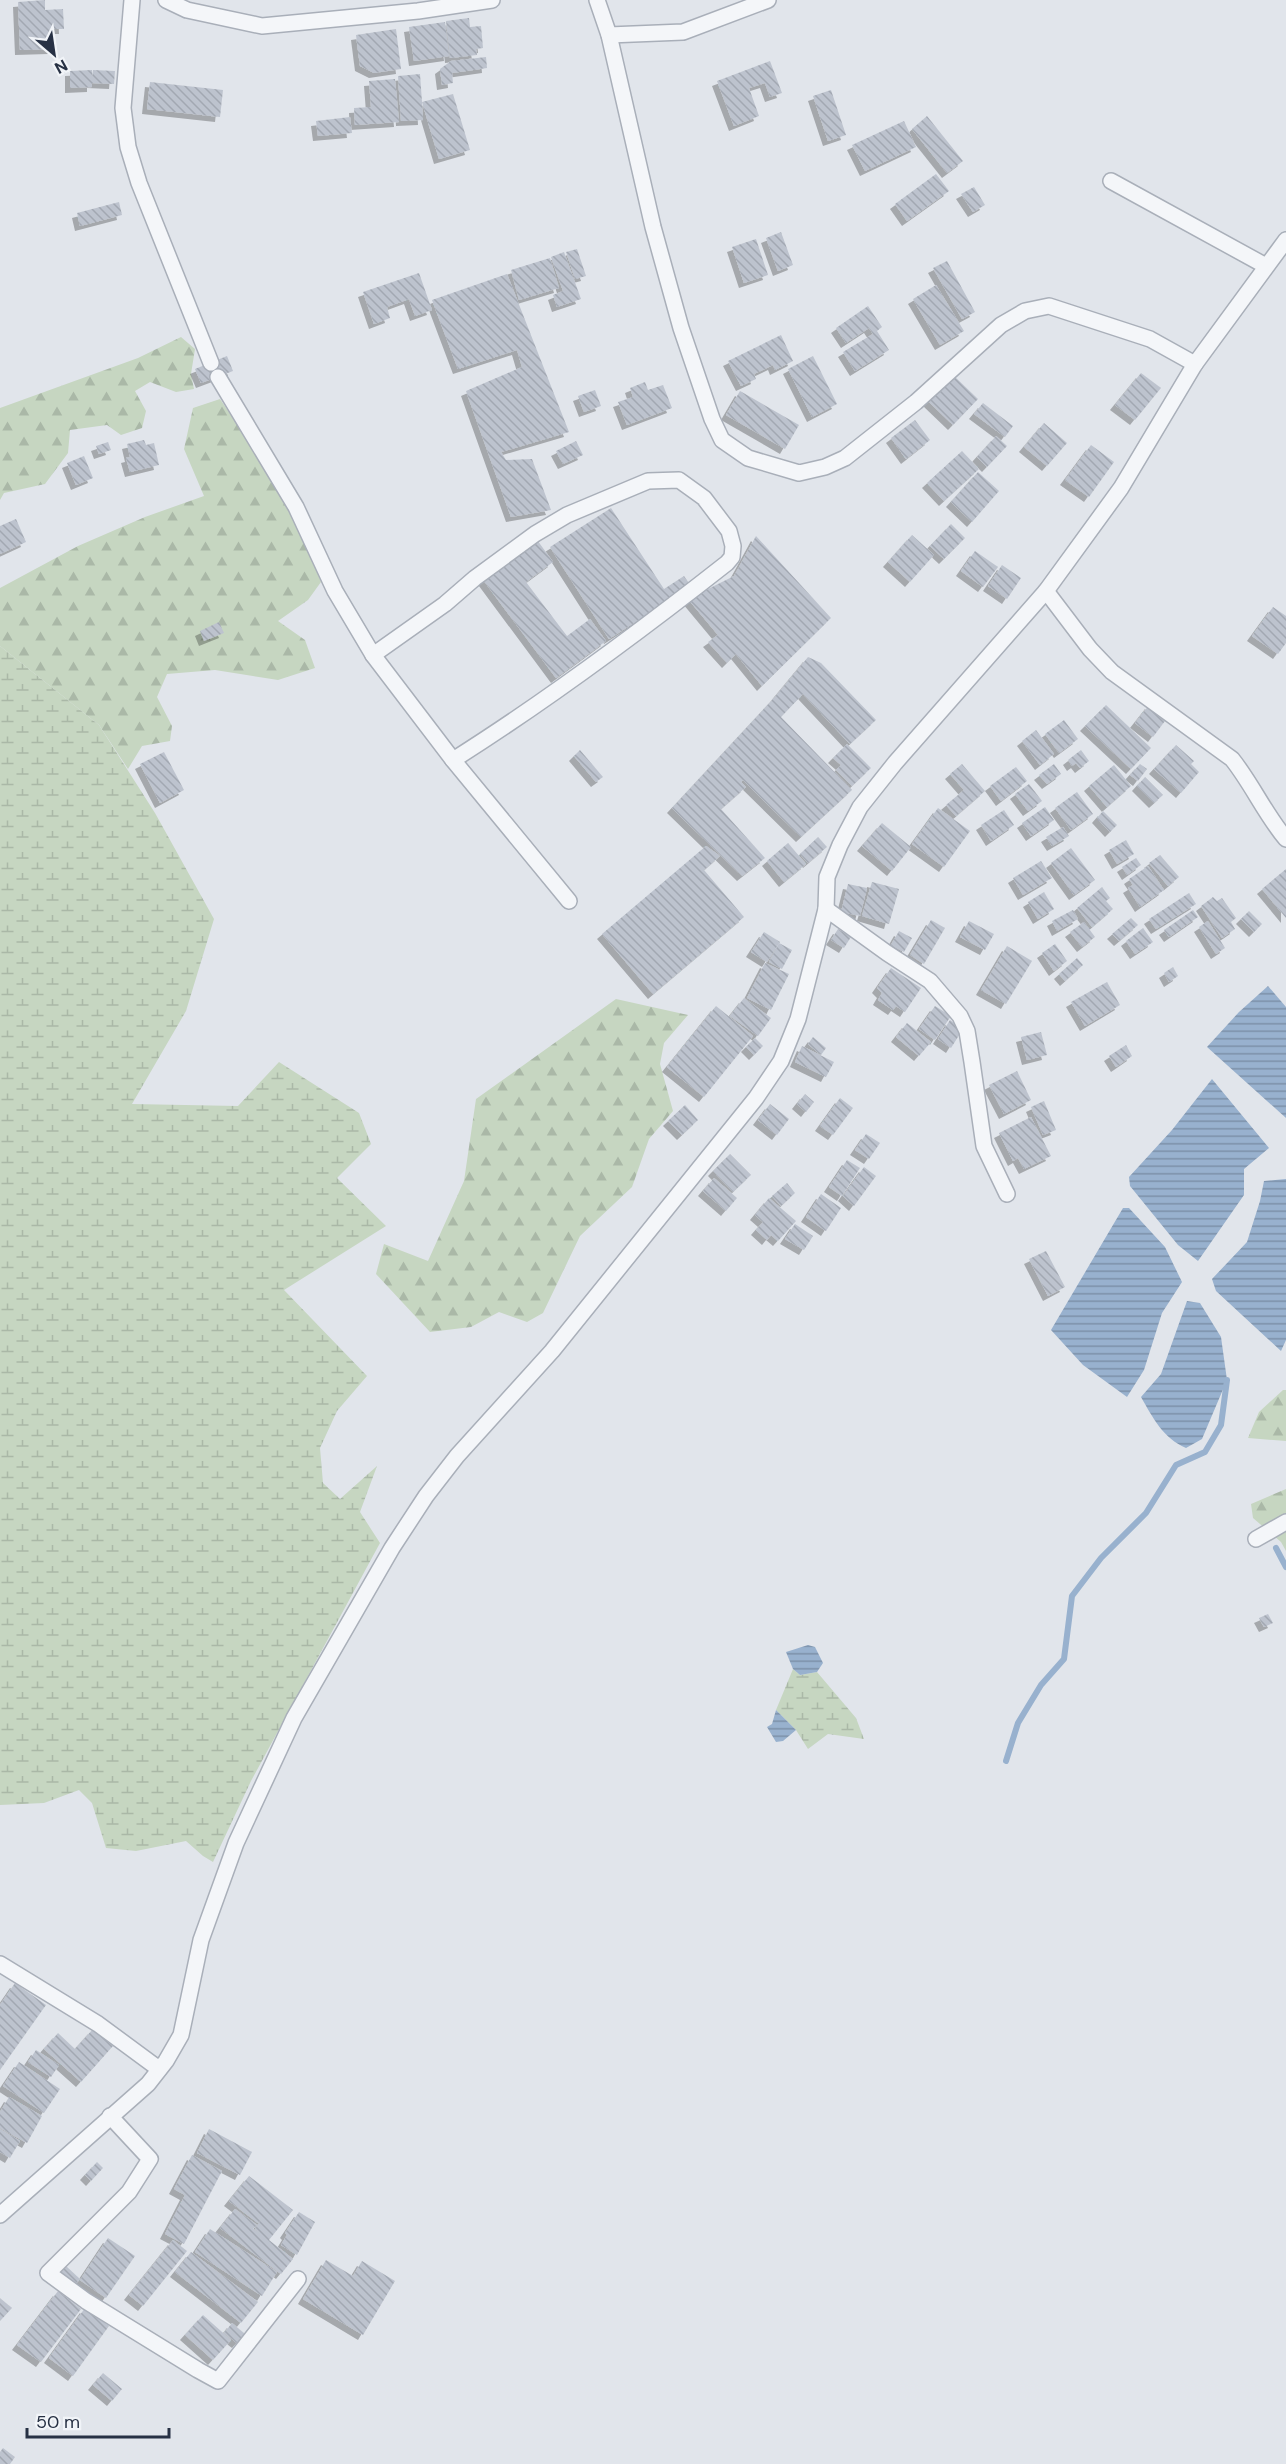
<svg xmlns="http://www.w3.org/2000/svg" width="1286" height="2464" font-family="'DM Sans',sans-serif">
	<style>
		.forest { fill: url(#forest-firs) }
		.wetland { fill: url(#wetland-marsh) }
		.water { fill: url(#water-rules) }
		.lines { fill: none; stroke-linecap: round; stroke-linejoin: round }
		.stream { stroke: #98b1ce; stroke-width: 6 }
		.building { fill: url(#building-back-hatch); filter: url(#shadow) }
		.street-casing { stroke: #a9afb9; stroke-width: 18 }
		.street { stroke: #f4f6f9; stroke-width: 15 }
	</style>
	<defs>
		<pattern id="forest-firs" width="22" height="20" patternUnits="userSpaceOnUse" patternTransform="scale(1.5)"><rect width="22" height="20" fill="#c6d6c1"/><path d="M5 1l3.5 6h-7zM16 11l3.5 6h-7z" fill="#aab8a7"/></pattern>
		<pattern id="wetland-marsh" width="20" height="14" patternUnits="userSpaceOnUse" patternTransform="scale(1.5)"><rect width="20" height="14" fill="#c6d6c1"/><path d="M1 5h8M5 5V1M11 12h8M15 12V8" fill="none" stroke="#aab8a7"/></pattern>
		<pattern id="water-rules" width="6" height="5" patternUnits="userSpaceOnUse" patternTransform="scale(1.5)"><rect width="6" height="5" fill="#98b1ce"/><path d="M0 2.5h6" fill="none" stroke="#7c91a9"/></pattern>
		<pattern id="building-back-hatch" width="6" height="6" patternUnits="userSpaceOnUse" patternTransform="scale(1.5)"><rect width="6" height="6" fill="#bdc3ce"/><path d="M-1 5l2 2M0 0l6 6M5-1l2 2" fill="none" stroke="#a2a8b2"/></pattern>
		<filter id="shadow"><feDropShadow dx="-5" dy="5" stdDeviation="0" flood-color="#0004"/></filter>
	</defs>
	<rect width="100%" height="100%" fill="#e1e5eb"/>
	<g class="forest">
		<path d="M181 337 195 349 191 374 194 389 176 392 150 382 135 391 146 411 142 428 121 435 107 425 70 430 68 453 45 484 4 493 0 500V408L138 358Z"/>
		<path d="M220 399 293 507 321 582 308 600 278 621 305 640 315 668 278 680 215 670 167 674 157 697 172 726 170 741 142 746 128 769 99 725 0 646V588L78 546 145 517 204 496 184 449 193 408Z"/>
		<path d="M616 999 688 1015 664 1043 660 1064 673 1111 649 1139 632 1187 580 1236 543 1313 527 1322 499 1312 471 1327 430 1332 376 1274 384 1244 428 1261 464 1181 476 1099Z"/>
		<path d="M1283 1390H1286V1441L1248 1438 1259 1412Z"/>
		<path d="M1286 1489V1551L1281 1542 1253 1518 1251 1504Z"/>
	</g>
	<g class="wetland">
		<path d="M0 646 99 725 155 813 214 919 186 1011 132 1104 238 1106 279 1062 359 1113 371 1144 337 1178 386 1226 284 1290 367 1376 337 1411 320 1448 323 1483 340 1499 377 1466 360 1512 380 1543 251 1781 213 1862 203 1856 186 1841 136 1851 106 1848 92 1803 79 1790 44 1803 0 1805Z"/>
		<path d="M793 1669 800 1675 817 1672 856 1718 864 1739 828 1734 808 1749 796 1730 776 1710Z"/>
	</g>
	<g class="water">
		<path d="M1268 986 1286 1007V1118L1207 1047 1239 1012Z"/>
		<path d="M1212 1079 1269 1148 1244 1169V1195L1198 1261 1178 1245 1130 1186 1129 1177 1172 1130Z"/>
		<path d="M1286 1179V1340L1281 1351 1216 1291 1212 1279 1247 1242 1260 1201 1264 1181Z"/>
		<path d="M1123 1208H1129L1165 1247 1182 1282 1162 1313 1144 1370 1127 1397 1083 1365 1051 1330Z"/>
		<path d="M1187 1301 1200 1303 1221 1337 1227 1380 1202 1439 1186 1448C1163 1438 1153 1418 1141 1397L1161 1374Z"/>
		<path d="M808 1645 815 1647 823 1663 817 1672 800 1675 793 1669 786 1652Z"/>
		<path d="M776 1710 796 1730 783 1741 776 1742 767 1727 772 1724Z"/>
	</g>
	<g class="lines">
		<g class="stream">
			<path d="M1276 1548 1286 1567"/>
			<path d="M1006 1761 1018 1723 1041 1685 1064 1659 1072 1596 1101 1558 1146 1513 1176 1465 1205 1452 1221 1425 1227 1380"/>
		</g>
	</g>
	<g class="building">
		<path d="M45 0V10L63 9 64 29H52L53 49 20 50 18 2Z"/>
		<path d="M469 18 470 27 481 26 483 48 476 49 477 55 450 58 446 21Z"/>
		<path d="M445 22 449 56 414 61 409 27Z"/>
		<path d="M396 29 401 69 374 73 360 66 356 35Z"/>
		<path d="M486 57 487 68 452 73 453 83 442 85 440 69 451 61Z"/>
		<path d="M770 61 782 93 770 97 765 83 749 88 759 116 734 126 717 81Z"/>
		<path d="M92 70V77L93 70 115 71 114 84 92 83V87L70 88V71Z"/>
		<path d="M420 74 422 102 453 94 470 150 439 159 422 102 423 120 401 121 398 76Z"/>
		<path d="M395 79 399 122 355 125 354 108 371 107 369 81Z"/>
		<path d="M150 82 223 90 220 117 147 109Z"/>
		<path d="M831 90 846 135 828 141 813 96Z"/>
		<path d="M927 116 963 161 947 173 912 129Z"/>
		<path d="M350 117 352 133 318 136 316 121Z"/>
		<path d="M904 121 916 147 865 171 852 145Z"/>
		<path d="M936 174 949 191 907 221 895 204Z"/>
		<path d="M974 187 985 205 973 212 961 194Z"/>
		<path d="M119 202 122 215 80 226 77 213Z"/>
		<path d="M781 232 793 265 778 271 766 238Z"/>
		<path d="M756 239 768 275 744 283 732 247Z"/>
		<path d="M577 249 586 276 575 279 566 252Z"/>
		<path d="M564 252 581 299 557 307 553 295 563 291 551 257Z"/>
		<path d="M550 258 559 288 519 300 511 270Z"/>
		<path d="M947 261 975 312 962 319 933 268Z"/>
		<path d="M419 273 432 310 415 316 409 299 387 307 390 318 374 324 363 292Z"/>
		<path d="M507 274 569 432 501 452 506 460 532 459 551 510 511 517 466 391 522 367 517 350 458 369 432 300Z"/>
		<path d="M936 285 964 331 940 345 913 299Z"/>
		<path d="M868 306 882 327 877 331 889 350 855 371 843 352 873 334 869 328 846 343 836 328Z"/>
		<path d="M781 335 793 361 775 370 773 365 754 374 756 379 741 386 728 361Z"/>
		<path d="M227 356 233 371 201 383 195 369Z"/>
		<path d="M813 356 837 404 812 417 788 369Z"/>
		<path d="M1141 373 1161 388 1135 420 1115 405Z"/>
		<path d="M953 375 978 399 953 425 928 401Z"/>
		<path d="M645 382 648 390 663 385 672 408 627 425 618 402 633 397 630 388Z"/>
		<path d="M595 390 601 406 584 412 578 396Z"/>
		<path d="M740 391 799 425 785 449 726 415Z"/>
		<path d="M983 403 1013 426 1005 437 974 414Z"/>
		<path d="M915 420 930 440 906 459 891 438Z"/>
		<path d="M1044 423 1067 443 1047 466 1024 447Z"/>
		<path d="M996 436 1007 446 987 467 977 457Z"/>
		<path d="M144 440 146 445 154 443 159 465 130 472 126 458 130 457 127 444Z"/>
		<path d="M576 441 583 455 563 464 556 451Z"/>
		<path d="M108 442 111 450 99 454 96 446Z"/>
		<path d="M1091 445 1114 462 1089 497 1065 480Z"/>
		<path d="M962 451 979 469 944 501 927 483Z"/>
		<path d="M84 456 93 478 76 485 67 463Z"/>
		<path d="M978 472 999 491 972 522 951 502Z"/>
		<path d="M611 508 664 589 684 576 691 586 609 639 550 547Z"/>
		<path d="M16 519 26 542 0 554V526Z"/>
		<path d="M951 524 965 538 944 559 930 546Z"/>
		<path d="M912 535 934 555 910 582 888 562Z"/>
		<path d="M756 536 831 618 762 686 736 654 727 663 708 642 718 635 688 599 734 576Z"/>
		<path d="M535 537 553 562 526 582 567 636 590 619 606 641 556 678 481 577Z"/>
		<path d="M975 551 998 567 983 587 961 571Z"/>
		<path d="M1002 565 1021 578 1007 599 988 586Z"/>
		<path d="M1273 607 1286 616V643L1278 654 1252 636Z"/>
		<path d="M219 622 224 633 204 641 200 631Z"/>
		<path d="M808 657 821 663 876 720 850 744 803 694 781 717 852 790 801 837 743 780 741 782 746 787 721 809 765 858 742 876 672 808 775 697Z"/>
		<path d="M1150 704 1168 717 1153 737 1135 723Z"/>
		<path d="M1106 705 1151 748 1131 769 1085 726Z"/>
		<path d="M1064 720 1078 739 1059 753 1045 734Z"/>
		<path d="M1036 730 1054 754 1040 765 1022 741Z"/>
		<path d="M847 744 871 768 852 786 836 770 841 765 833 758Z"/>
		<path d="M1176 745 1194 761 1191 764 1199 772 1181 793 1154 769Z"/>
		<path d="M580 750 603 777 596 782 574 756Z"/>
		<path d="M1081 750 1089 761 1080 768 1076 763 1072 766 1068 760Z"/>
		<path d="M164 752 184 790 160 803 140 764Z"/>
		<path d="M962 764 985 791 956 816 946 805 964 790 950 774Z"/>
		<path d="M1054 764 1061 774 1047 784 1039 775Z"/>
		<path d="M1140 764 1147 769 1138 781 1130 775Z"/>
		<path d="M1114 765 1131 786 1107 807 1089 786Z"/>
		<path d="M1016 767 1027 781 1001 801 990 786Z"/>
		<path d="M1145 777 1163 795 1154 803 1137 786Z"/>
		<path d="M1029 784 1042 801 1028 811 1015 794Z"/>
		<path d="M1077 792 1093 814 1071 830 1055 808Z"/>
		<path d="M1045 807 1054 820 1031 836 1022 823Z"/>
		<path d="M938 808 970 831 944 867 912 844Z"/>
		<path d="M1004 810 1014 825 991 841 981 825Z"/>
		<path d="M1103 811 1117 825 1110 832 1097 818Z"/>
		<path d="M882 823 911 847 892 871 862 846Z"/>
		<path d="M1063 827 1069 836 1052 846 1046 837Z"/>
		<path d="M818 837 827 847 808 863 800 854Z"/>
		<path d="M1126 840 1134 854 1117 864 1109 850Z"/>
		<path d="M788 843 806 864 784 882 767 861Z"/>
		<path d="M706 846 720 856 704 870 744 917 653 994 602 934Z"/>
		<path d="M1071 848 1095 880 1074 895 1051 863Z"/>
		<path d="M1160 855 1179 877 1168 886 1149 863Z"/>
		<path d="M1136 858 1141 865 1127 875 1122 867Z"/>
		<path d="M1041 861 1052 878 1023 895 1013 878Z"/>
		<path d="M1148 866 1164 890 1140 907 1128 888 1133 885 1129 879Z"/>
		<path d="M1286 869V918L1262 889Z"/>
		<path d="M872 882 899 889 889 924 862 916Z"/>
		<path d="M848 884 867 888 860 916 841 912Z"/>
		<path d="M1102 887 1110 898 1106 901 1113 909 1092 927 1077 908Z"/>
		<path d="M1044 892 1054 909 1038 919 1028 902Z"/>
		<path d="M1189 893 1196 904 1156 929 1149 919Z"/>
		<path d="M1213 897 1217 901 1222 898 1236 918 1231 922 1235 929 1222 938 1201 906Z"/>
		<path d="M1073 910 1078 919 1057 931 1052 921Z"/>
		<path d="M1193 910 1198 917 1169 937 1164 930Z"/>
		<path d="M1249 911 1262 924 1254 932 1241 919Z"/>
		<path d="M1131 918 1138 925 1119 941 1112 934Z"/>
		<path d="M931 920 945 928 924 964 910 955Z"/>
		<path d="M969 921 994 934 985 950 960 937Z"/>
		<path d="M1208 921 1225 948 1216 954 1199 927Z"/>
		<path d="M1084 922 1095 937 1082 947 1070 932Z"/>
		<path d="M1143 928 1153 942 1135 954 1126 941Z"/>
		<path d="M838 929 851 937 844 948 831 940Z"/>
		<path d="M899 931 912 938 904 952 891 945Z"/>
		<path d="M764 932 780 942 767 962 751 952Z"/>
		<path d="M779 943 792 950 782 969 769 962Z"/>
		<path d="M1055 944 1067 961 1054 971 1042 953Z"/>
		<path d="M1007 946 1032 961 1006 1004 981 990Z"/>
		<path d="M1077 958 1083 965 1065 981 1059 974Z"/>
		<path d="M765 963 789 974 771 1010 747 998Z"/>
		<path d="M1173 967 1178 976 1169 982 1164 973Z"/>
		<path d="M891 968 921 988 905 1012 896 1006 893 1010 878 1000 882 993 877 988Z"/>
		<path d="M1107 982 1120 1005 1085 1026 1071 1002Z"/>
		<path d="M744 998 771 1018 758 1036 730 1016Z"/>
		<path d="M716 1006 753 1036 704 1097 667 1067Z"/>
		<path d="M935 1006 951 1016 935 1040 919 1029Z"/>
		<path d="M950 1020 963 1029 951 1048 938 1039Z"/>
		<path d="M907 1023 931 1042 919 1056 896 1037Z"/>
		<path d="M1041 1032 1047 1055 1027 1060 1021 1037Z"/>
		<path d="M813 1037 826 1048 821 1055 808 1044Z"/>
		<path d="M755 1038 763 1046 754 1055 746 1047Z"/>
		<path d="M1126 1045 1132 1056 1116 1067 1109 1056Z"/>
		<path d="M802 1046 834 1062 826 1077 795 1062Z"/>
		<path d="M1017 1071 1031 1100 1004 1114 989 1085Z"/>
		<path d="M805 1094 814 1102 806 1112 797 1104Z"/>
		<path d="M840 1098 853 1108 833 1135 820 1126Z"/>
		<path d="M1044 1101 1056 1130 1043 1135 1031 1107Z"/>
		<path d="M770 1104 789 1119 777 1135 758 1120Z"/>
		<path d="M685 1105 698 1120 682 1135 668 1121Z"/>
		<path d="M1031 1117 1051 1156 1024 1169 1018 1158 1013 1161 999 1133Z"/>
		<path d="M866 1134 880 1143 869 1159 855 1150Z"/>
		<path d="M730 1154 751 1175 733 1192 713 1171Z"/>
		<path d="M847 1160 860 1168 842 1196 829 1187Z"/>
		<path d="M864 1167 876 1176 854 1206 843 1196Z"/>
		<path d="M714 1178 737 1198 726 1211 703 1191Z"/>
		<path d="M787 1183 795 1193 781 1206 772 1196Z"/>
		<path d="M821 1194 841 1208 826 1231 806 1217Z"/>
		<path d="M769 1198 796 1221 778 1241 771 1235 767 1240 756 1230 763 1222 755 1215Z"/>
		<path d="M795 1224 813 1236 804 1250 785 1239Z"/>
		<path d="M1046 1251 1065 1287 1048 1296 1029 1259Z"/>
		<path d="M1268 1614 1273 1623 1264 1627 1259 1618Z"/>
		<path d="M15 1983 46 2005 0 2070V2005Z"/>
		<path d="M93 2029 113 2046 81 2082 44 2049 58 2033 75 2049Z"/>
		<path d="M36 2050 59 2065 51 2077 28 2062Z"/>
		<path d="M19 2062 60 2089 44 2113 3 2086Z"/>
		<path d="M9 2097 42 2116 27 2143 0 2128V2112Z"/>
		<path d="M0 2129 20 2141 10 2158 0 2152Z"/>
		<path d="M209 2129 252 2152 240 2175 197 2153Z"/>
		<path d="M192 2155 222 2171 184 2244 165 2234 185 2195 174 2189Z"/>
		<path d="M97 2162 103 2168 91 2181 85 2175Z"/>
		<path d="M249 2176 293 2210 269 2240 293 2259 281 2274 220 2228 235 2209 257 2225 253 2229 260 2233 255 2229 261 2220 258 2223 229 2201Z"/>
		<path d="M299 2212 315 2222 297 2255 281 2245 287 2235 285 2233Z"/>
		<path d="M210 2229 277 2272 262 2296 195 2252Z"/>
		<path d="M108 2238 135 2256 106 2298 80 2280Z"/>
		<path d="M173 2240 187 2251 143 2306 129 2295Z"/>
		<path d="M191 2252 258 2302 241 2323 175 2272Z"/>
		<path d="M326 2260 353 2276 362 2261 395 2281 363 2335 303 2299Z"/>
		<path d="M66 2266 80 2279 72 2288 58 2275Z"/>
		<path d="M58 2291 81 2309 41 2362 17 2345Z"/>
		<path d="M0 2298 12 2308 0 2321Z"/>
		<path d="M85 2308 109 2326 73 2376 49 2358Z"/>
		<path d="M203 2315 231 2340 213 2360 185 2335Z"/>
		<path d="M232 2323 245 2334 237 2343 224 2333Z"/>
		<path d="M103 2373 122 2389 112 2401 93 2385Z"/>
		<path d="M3 2448 15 2457 10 2464H0V2452Z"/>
	</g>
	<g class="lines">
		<defs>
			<g id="street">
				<path d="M132 0 123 108 128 147 139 183 211 363"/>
				<path d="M166 0 187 10 262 26 418 11 492 0"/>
				<path d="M597 0 609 35 653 227 681 328 712 419 722 440 748 458 799 473 825 467 845 458 916 402 1001 325 1025 311 1049 306 1150 339 1195 364"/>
				<path d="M609 35 683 32 768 0"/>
				<path d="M1111 181 1266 266"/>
				<path d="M218 377 296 507 335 591 373 655 453 760 569 901"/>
				<path d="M1046 591 1090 649 1112 672 1232 759C1252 784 1265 814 1286 839"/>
				<path d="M373 655 445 604 475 578 535 534 567 515 648 481 679 480 704 498 729 531 733 546 732 557 727 563C638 633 548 700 453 760"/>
				<path d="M826 909 887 953 930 981 960 1016 967 1031 972 1062 984 1146 1007 1194"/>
				<path d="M1256 1539 1286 1522"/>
				<path d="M0 1964 98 2024 159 2069"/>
				<path d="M110 2116 150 2159 129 2192 48 2273 86 2301 198 2370 218 2381 298 2279"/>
				<path d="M0 2215 148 2084 166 2061 181 2035 201 1940 236 1843 294 1718 392 1548 426 1496 457 1456 552 1351 756 1098 781 1061 798 1019 826 909 827 877 840 845 860 807 895 763 1046 591 1121 488 1195 364 1286 240"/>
			</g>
		</defs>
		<use href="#street" class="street-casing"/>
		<use href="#street" class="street"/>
	</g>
	<g transform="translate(54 54) rotate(151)" stroke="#f1f4f8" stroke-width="4.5" paint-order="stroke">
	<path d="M0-4.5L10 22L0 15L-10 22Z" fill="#273144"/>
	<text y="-9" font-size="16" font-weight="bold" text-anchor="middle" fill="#273144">N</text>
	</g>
	<path d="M27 2428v9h142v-9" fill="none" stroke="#273144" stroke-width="3"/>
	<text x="36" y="2428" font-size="18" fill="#273144" stroke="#f1f4f8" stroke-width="4.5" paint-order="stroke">50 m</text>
</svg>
